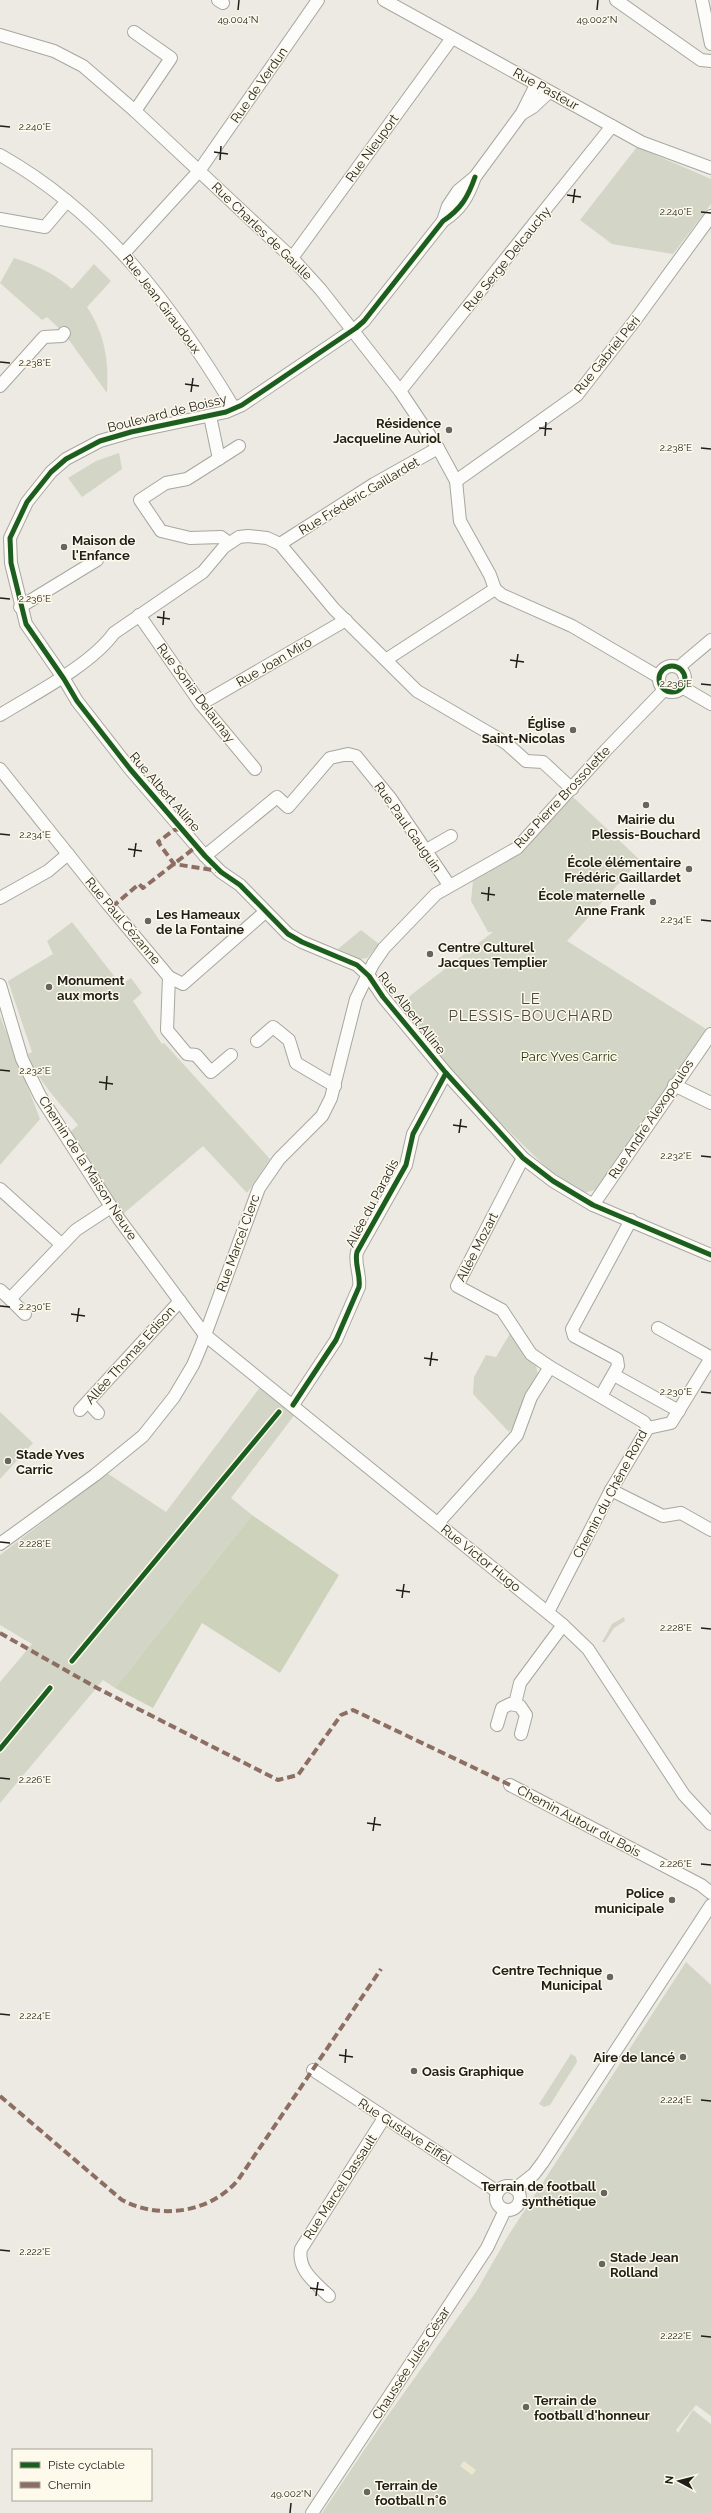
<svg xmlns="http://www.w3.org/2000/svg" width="711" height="2513" font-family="Raleway,sans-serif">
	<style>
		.green { fill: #d3d6c6 }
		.forest { fill: #cdd2bb }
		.sand { fill: #ece6ce }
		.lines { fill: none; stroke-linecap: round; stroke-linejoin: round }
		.minor-casing { stroke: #a7a69f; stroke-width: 14 }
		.minor { stroke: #fcfcfb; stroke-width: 12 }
		.quiet { stroke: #8d6e63; stroke-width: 4; stroke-dasharray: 8 4; stroke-linecap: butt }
		.cycleway-casing { stroke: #fdf9eb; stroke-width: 8 }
		.cycleway { stroke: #1b5e20; stroke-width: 5 }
		.ticks { fill: none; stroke: #1f1e19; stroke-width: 1.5 }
		.poi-dot { fill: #67655f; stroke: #fdf9eb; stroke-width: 1.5 }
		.labels { text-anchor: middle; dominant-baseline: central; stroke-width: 3; stroke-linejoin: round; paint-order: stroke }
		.street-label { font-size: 13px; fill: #1f1e19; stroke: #fdf9eb }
		.poi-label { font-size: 13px; font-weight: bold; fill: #1f1e19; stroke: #fdf9eb; text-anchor: start }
		.park-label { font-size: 13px; fill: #2c370c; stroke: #fdf9eb }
		.quarter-label { font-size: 15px; letter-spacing: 1px; fill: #4c493d; stroke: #fdf9eb }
		.ticks-label { font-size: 10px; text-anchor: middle; fill: #1f1e19; stroke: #fdf9eb; stroke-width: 3; stroke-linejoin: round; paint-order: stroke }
	</style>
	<rect width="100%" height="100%" fill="#eceae2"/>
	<g class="green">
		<path d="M637 147 711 179V204L673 254 612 244 580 220Z"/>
		<path d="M14 258C36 265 54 273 72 289L94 264 111 281 87 307C105 334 109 361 107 393L64 333 47 317 42 320 0 283Z"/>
		<path d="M119 453 122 469 82 497 68 478 96 461Z"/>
		<path d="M573 797 640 860 567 941 706 1029 595 1190 584 1193 549 1170 446 1070 421 1039 425 1035 401 1008 411 995 493 932H488L471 901 473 881 520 851Z"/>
		<path d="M72 922 121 985 131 978 142 993 133 1001 162 1044 164 1043 270 1159 247 1193 203 1146 123 1214 68 1134 78 1125C61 1104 37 1081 28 1054L32 1052 8 981 53 954 47 941Z"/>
		<path d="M361 930 379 944 367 958 359 959 338 949Z"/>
		<path d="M0 1016 40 1119 0 1165Z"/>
		<path d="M511 1332 536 1365 538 1376 514 1426 509 1432 473 1394 474 1377 486 1355 496 1357Z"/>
		<path d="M261 1386 296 1413 231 1498 252 1515 115 1688 103 1680 0 1803V1682L32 1644 0 1625V1555L107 1473 166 1512Z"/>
		<path d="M0 1412 33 1443 0 1479Z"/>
		<path d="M624 1617 625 1621 614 1628 605 1642H602L612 1624Z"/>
		<path d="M686 1962 711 1985V2416L696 2405 676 2430 678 2433 693 2410 711 2424V2513H322L381 2425 476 2292 508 2236Z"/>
		<path d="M571 2054 576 2057 577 2062 550 2105 544 2107 539 2104Z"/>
	</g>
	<path class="forest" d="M252 1515 339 1575 280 1673 202 1623 153 1708 115 1688Z"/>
	<path class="sand" d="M464 2461 476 2470 472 2475 460 2466Z"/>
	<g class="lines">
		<defs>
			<g id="minor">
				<path d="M218 0 223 3"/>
				<path d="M384 0 641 142 711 168"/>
				<path d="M616 0 701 60 711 61"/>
				<path d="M702 0 711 44"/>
				<path d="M134 32 171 58 135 111"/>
				<path d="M0 35 54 51 83 66 135 111 292 258 321 290 400 391 438 448 456 481 460 521 490 575 495 589 502 595 572 626 659 677"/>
				<path d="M523 113 533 107 549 92"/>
				<path d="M0 155C105 214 173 307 234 408"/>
				<path d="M475 177C468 197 461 209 443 221L364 321 356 328 242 405 226 412 131 432 100 441 66 459 51 472 27 502 10 538 11 563 26 624 64 679 77 701 130 769 205 856 221 872 240 885 288 934 302 942 357 965 369 976 383 997 446 1073 523 1158 553 1181 593 1205 711 1255"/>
				<path d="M0 219 45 227 67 201"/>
				<path d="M443 221 448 206 458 191 475 177 522 113 536 85"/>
				<path d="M124 253 199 171 318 0"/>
				<path d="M292 258 452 38"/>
				<path d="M0 386 44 337 62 336 64 333"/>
				<path d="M400 391 612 126"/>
				<path d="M210 416 219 459"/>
				<path d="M456 481 577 395 636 319 711 216"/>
				<path d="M229 543 221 537 190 538 161 531 140 500 166 483 187 479 239 446"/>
				<path d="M280 544 374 484 438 448"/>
				<path d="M20 607 97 560"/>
				<path d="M139 615 201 704 255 769"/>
				<path d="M387 659 495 589"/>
				<circle cx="672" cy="679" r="13"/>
				<path d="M679 667 711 640"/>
				<path d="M682 687 711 704"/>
				<path d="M201 704 346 620"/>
				<path d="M0 715C34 694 91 665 114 633L203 572 224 547 239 537 248 536 267 538 280 544 334 609 417 691 506 743 526 761 543 762 572 789"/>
				<path d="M0 769 107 903 169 977 183 984 265 912"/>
				<path d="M425 851 451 836"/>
				<path d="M205 856 277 797 288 807 330 758 348 754 356 756 391 799 449 885"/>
				<path d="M0 898 48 871 68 854"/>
				<path d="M169 977 167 1030 187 1054 196 1055 211 1072 231 1055"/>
				<path d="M0 985 22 1059 40 1096 119 1219 205 1335 563 1625 588 1649 684 1795 711 1824"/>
				<path d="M257 1041 273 1027 289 1040 296 1063 335 1086"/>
				<path d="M674 1085 711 1103"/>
				<path d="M0 1189 61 1244"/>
				<path d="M593 1205 711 1034"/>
				<path d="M0 1290 10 1299 76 1230 111 1207"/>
				<path d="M10 1299 25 1314"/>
				<path d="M658 1328 710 1357"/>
				<path d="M614 1375 679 1411"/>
				<path d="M601 1396 618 1366 617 1359 574 1336 572 1329 631 1220"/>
				<path d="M88 1402 98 1413"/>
				<path d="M293 1405 336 1340 359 1287C361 1275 354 1264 357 1252L406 1165 413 1134 446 1073"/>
				<path d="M80 1410 180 1301"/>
				<path d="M648 1428 671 1423 711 1358"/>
				<path d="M611 1490 663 1516 681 1513 711 1530"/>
				<path d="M438 1523 517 1435 531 1397 550 1367 531 1354 502 1310 457 1286 523 1158"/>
				<path d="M0 1544 95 1475 143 1436 174 1397 193 1365 201 1346 259 1188 279 1159 322 1116 331 1098 356 999 373 964 384 948 436 894 517 848 606 750 664 690"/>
				<path d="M548 1612 611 1490 648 1428 644 1422 550 1367"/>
				<path d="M515 1704 520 1683 563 1625"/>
				<path d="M497 1725 502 1708 510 1704 520 1706 526 1715 521 1734"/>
				<path d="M510 1785 701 1885 711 1893"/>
				<path d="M313 2070 498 2192"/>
				<circle cx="508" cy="2198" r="12"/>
				<path d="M515 2189 534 2174 543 2162 711 1905"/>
				<path d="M329 2296C315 2282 297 2270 301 2249L384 2118"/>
				<path d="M312 2513 487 2248 505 2210"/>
			</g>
		</defs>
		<use href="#minor" class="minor-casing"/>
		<use href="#minor" class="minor"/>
		<g class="quiet">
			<path d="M181 829 174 830 158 842 174 864 219 871"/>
			<path d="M112 907 139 884 143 888 197 846"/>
			<path d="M0 1633 97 1688 278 1780 298 1775 341 1715 353 1710 510 1785"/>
			<path d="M0 2096 122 2200C160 2220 210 2213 238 2180L381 1969"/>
		</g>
		<defs>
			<g id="cycleway">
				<path d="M475 177C468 197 461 209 443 221L364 321 356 328 242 405 226 412 131 432 100 441 66 459 51 472 27 502 10 538 11 563 26 624 64 679 77 701 130 769 205 856 221 872 240 885 288 934 302 942 357 965 369 976 383 997 446 1073 523 1158 553 1181 593 1205 711 1255"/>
				<circle cx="672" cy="679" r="13"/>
				<path d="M293 1405 336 1340 359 1287C361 1275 354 1264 357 1252L406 1165 413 1134 446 1073"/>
				<path d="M72 1661 279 1412"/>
				<path d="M0 1749 50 1688"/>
			</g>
		</defs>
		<use href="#cycleway" class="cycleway-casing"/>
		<use href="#cycleway" class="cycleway"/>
	</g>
	<path class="ticks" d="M238 10 239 0M597 10 598 0M0 126 10 127M214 152 228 154M220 160 221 146M567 195 581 197M573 203 575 189M701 212 711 213M0 362 10 363M185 384 199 386M191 392 193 378M539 428 552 429M545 436 546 422M701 448 711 449M0 598 10 599M157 617 170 619M163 625 164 611M510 660 524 662M516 668 518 654M701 684 711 685M0 834 10 835M128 849 142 851M134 857 136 843M481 893 495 895M488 901 489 887M701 920 711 921M0 1070 10 1071M99 1082 113 1084M106 1090 107 1076M453 1125 467 1127M459 1133 461 1119M701 1156 711 1157M0 1306 10 1307M71 1314 85 1316M77 1322 79 1308M424 1358 438 1360M430 1366 432 1352M701 1392 711 1393M0 1542 10 1543M396 1590 410 1592M402 1598 404 1584M701 1628 711 1629M0 1778 10 1779M367 1823 381 1825M373 1831 375 1817M701 1864 711 1865M0 2014 10 2015M339 2055 353 2057M345 2063 346 2049M701 2100 711 2101M0 2250 10 2251M310 2288 324 2290M316 2296 318 2282M701 2336 711 2337M290 2513 291 2503"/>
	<g class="poi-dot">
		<circle cx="449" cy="430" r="4"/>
		<circle cx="64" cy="547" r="4"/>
		<circle cx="573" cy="730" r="4"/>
		<circle cx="646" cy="805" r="4"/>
		<circle cx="689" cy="869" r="4"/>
		<circle cx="653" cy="902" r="4"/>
		<circle cx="148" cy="921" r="4"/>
		<circle cx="430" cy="954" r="4"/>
		<circle cx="49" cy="987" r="4"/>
		<circle cx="8" cy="1461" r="4"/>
		<circle cx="672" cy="1900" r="4"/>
		<circle cx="610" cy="1977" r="4"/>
		<circle cx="683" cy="2057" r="4"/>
		<circle cx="414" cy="2071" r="4"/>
		<circle cx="604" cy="2193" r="4"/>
		<circle cx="602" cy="2264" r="4"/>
		<circle cx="526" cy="2407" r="4"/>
		<circle cx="367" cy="2492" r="4"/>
	</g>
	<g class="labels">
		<g class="street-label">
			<text transform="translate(259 85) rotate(-55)">Rue de Verdun</text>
			<text transform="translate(546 89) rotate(29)">Rue Pasteur</text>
			<text transform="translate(372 148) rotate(-54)">Rue Nieuport</text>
			<text transform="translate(262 231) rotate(44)">Rue Charles de Gaulle</text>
			<text transform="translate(507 259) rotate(-51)">Rue Serge Delcauchy</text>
			<text transform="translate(162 304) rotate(53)">Rue Jean Giraudoux</text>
			<text transform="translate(607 355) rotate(-51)">Rue Gabriel Péri</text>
			<text transform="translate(167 413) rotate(-14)">Boulevard de Boissy</text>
			<text transform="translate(359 496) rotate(-31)">Rue Frédéric Gaillardet</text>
			<text transform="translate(274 662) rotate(-30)">Rue Joan Mirò</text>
			<text transform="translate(196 693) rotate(53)">Rue Sonia Delaunay</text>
			<text transform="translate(165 792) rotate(49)">Rue Albert Alline</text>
			<text transform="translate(562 797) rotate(-47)">Rue Pierre Brossolette</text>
			<text transform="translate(408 827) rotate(55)">Rue Paul Gauguin</text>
			<text transform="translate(123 921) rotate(50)">Rue Paul Cézanne</text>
			<text transform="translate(412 1013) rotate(52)">Rue Albert Alline</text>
			<text transform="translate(651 1119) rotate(-56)">Rue André Alexopoulos</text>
			<text transform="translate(88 1168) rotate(57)">Chemin de la Maison Neuve</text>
			<text transform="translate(372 1203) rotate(-62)">Allée du Paradis</text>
			<text transform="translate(238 1243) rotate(-70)">Rue Marcel Clerc</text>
			<text transform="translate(477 1247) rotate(-63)">Allée Mozart</text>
			<text transform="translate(130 1355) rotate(-48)">Allée Thomas Edison</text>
			<text transform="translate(610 1494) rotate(-62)">Chemin du Chêne Rond</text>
			<text transform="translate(481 1558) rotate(39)">Rue Victor Hugo</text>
			<text transform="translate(579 1821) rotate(28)">Chemin Autour du Bois</text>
			<text transform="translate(405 2131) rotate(33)">Rue Gustave Eiffel</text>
			<text transform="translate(340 2187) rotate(-57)">Rue Marcel Dassault</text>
			<text transform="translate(411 2363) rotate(-57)">Chaussée Jules César</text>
		</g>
		<g class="poi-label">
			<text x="441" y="423" text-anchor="end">Résidence<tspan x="441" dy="15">Jacqueline Auriol</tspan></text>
			<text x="72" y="540">Maison de<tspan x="72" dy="15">l'Enfance</tspan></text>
			<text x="565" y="723" text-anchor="end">Église<tspan x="565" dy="15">Saint-Nicolas</tspan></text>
			<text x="646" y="819" text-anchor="middle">Mairie du<tspan x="646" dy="15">Plessis-Bouchard</tspan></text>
			<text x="681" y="862" text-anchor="end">École élémentaire<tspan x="681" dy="15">Frédéric Gaillardet</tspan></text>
			<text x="645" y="895" text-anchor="end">École maternelle<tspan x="645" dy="15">Anne Frank</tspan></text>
			<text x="156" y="914">Les Hameaux<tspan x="156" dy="15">de la Fontaine</tspan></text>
			<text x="438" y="947">Centre Culturel<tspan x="438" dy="15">Jacques Templier</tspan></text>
			<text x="57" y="980">Monument<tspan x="57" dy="15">aux morts</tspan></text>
			<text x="16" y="1454">Stade Yves<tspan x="16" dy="15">Carric</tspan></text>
			<text x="664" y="1893" text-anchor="end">Police<tspan x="664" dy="15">municipale</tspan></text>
			<text x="602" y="1970" text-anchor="end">Centre Technique<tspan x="602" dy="15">Municipal</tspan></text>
			<text x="675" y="2057" text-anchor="end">Aire de lancé</text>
			<text x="422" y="2071">Oasis Graphique</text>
			<text x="596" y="2186" text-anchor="end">Terrain de football<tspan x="596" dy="15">synthétique</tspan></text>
			<text x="610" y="2257">Stade Jean<tspan x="610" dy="15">Rolland</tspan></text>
			<text x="534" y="2400">Terrain de<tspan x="534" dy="15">football d'honneur</tspan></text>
			<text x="375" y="2485">Terrain de<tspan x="375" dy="15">football n°6</tspan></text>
		</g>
		<g class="park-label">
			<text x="569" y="1056">Parc Yves Carric</text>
		</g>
		<g class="quarter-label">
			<text x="531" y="999">LE<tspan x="531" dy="17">PLESSIS-BOUCHARD</tspan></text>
		</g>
	</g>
	<g class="ticks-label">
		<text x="238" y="23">49.004°N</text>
		<text x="597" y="23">49.002°N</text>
		<text x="35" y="130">2.240°E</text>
		<text x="676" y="215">2.240°E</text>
		<text x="35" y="366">2.238°E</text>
		<text x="676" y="451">2.238°E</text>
		<text x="35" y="602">2.236°E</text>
		<text x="676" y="687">2.236°E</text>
		<text x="35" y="838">2.234°E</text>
		<text x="676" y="923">2.234°E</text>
		<text x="35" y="1074">2.232°E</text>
		<text x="676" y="1159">2.232°E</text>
		<text x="35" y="1310">2.230°E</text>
		<text x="676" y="1395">2.230°E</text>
		<text x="35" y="1547">2.228°E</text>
		<text x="676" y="1631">2.228°E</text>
		<text x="35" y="1783">2.226°E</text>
		<text x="676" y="1867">2.226°E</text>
		<text x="35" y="2019">2.224°E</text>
		<text x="676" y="2103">2.224°E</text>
		<text x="35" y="2255">2.222°E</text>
		<text x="676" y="2339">2.222°E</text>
		<text x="291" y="2497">49.002°N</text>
	</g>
	<rect x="12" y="2449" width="140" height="52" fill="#fdf9eb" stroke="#a4a197"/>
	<rect x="20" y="2462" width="20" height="6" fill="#1b5e20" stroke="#a4a197"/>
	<text x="48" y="2469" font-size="12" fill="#1f1e19">Piste cyclable</text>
	<rect x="20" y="2482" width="20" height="6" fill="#8d6e63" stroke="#a4a197"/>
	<text x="48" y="2489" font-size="12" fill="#1f1e19">Chemin</text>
	<g transform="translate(679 2481) rotate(277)" stroke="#fdf9eb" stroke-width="3" paint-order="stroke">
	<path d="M0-3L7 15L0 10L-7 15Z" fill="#1f1e19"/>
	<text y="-6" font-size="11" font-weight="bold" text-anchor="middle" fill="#1f1e19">N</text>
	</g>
</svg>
